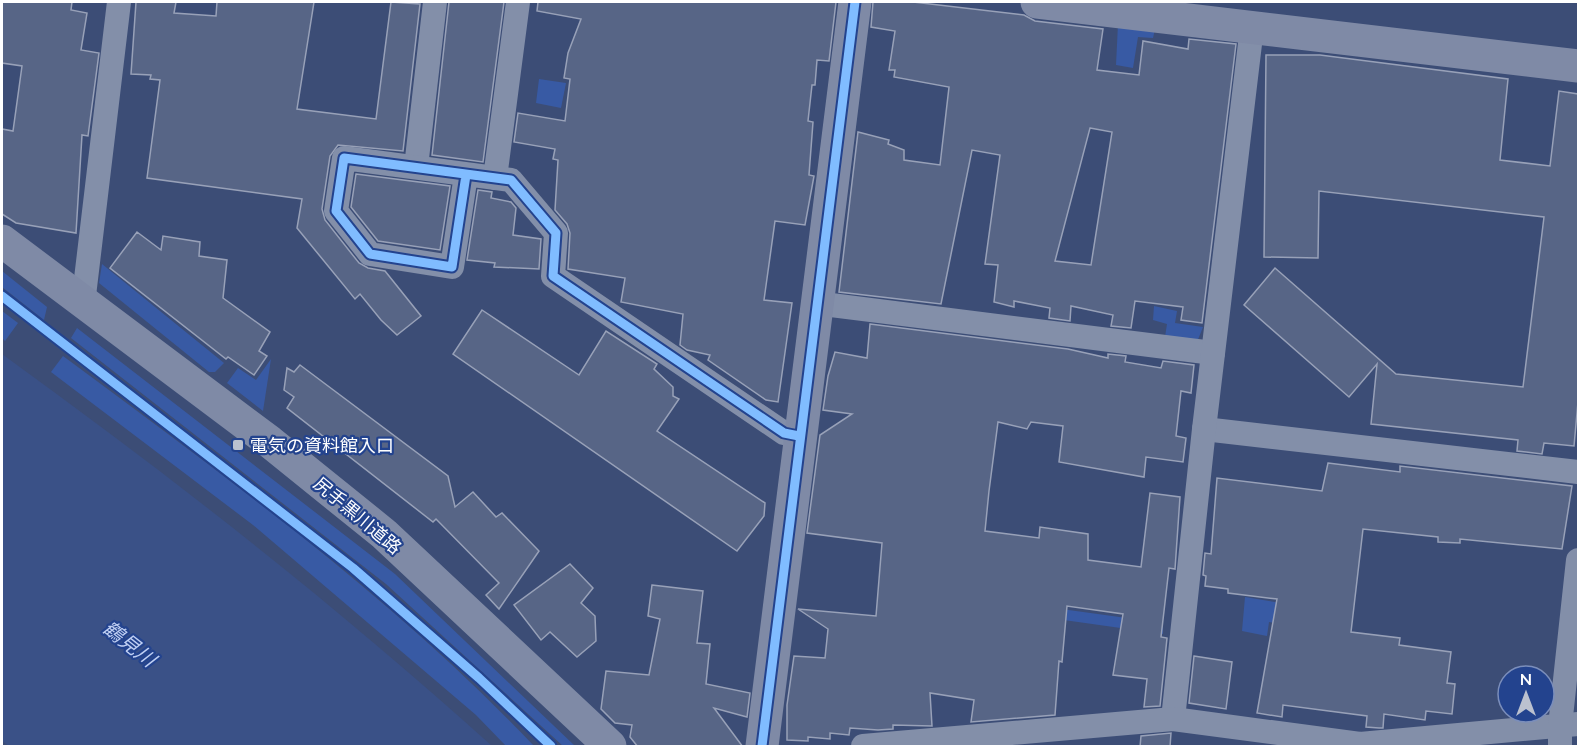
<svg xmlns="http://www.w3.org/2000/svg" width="1580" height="748" font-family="Lato,'Noto Sans JP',sans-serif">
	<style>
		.green { fill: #385aa4 }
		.water { fill: #3a5187 }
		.building { fill: #576586; stroke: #98a1b8; stroke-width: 1.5; fill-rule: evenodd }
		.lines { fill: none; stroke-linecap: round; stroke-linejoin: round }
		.street { stroke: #838fa9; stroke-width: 24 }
		.secondary { stroke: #7f8aa6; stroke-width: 33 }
		.cycleway-casing { stroke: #23438e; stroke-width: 13 }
		.cycleway { stroke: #80bcff; stroke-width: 9 }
		.poi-dot { fill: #bbc1cf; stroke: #23438e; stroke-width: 2 }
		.labels { text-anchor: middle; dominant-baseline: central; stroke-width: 4.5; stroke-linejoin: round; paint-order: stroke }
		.poi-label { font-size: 18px; fill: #fff; stroke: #23438e; text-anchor: start }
		.street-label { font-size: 18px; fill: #fff; stroke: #23438e }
		.water-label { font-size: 20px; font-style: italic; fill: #bfcff3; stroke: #23438e }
	</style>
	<rect width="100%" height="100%" fill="#3c4d76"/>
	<g class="green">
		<path d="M1118 24 1155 29 1153 38 1138 37 1133 68 1116 65Z"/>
		<path d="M539 79 566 83 561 108 536 103Z"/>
		<path d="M102 264 224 363 215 372H209L99 283Z"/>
		<path d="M2 271 47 307 44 320 2 287Z"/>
		<path d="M1154 306 1177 311 1175 323 1203 327 1197 342 1165 337 1167 324 1153 320Z"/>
		<path d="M2 311 18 323 5 341 2 338Z"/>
		<path d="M77 328 395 574 575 746H563L386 584 71 338Z"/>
		<path d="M63 356C226 477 394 598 534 746H506L476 715 253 525 51 372Z"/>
		<path d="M271 359 263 411 227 383 238 368 256 380Z"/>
		<path d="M1245 597 1293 605 1291 625 1269 622 1267 636 1242 631Z"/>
		<path d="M988 599 1163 623V634L986 609Z"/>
	</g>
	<path class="water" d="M2 354C172 477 336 605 492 746H9L2 741Z"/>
	<g class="building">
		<path d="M2 2H72L71 10 87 13 81 50 99 53 88 136 82 135 76 233 16 223 2 214V129L13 131 22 66 2 63Z"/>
		<path d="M136 2H176L174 13 216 16 217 2H314L297 109 376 119 391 2 420 4 403 151 338 145 330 156 322 209 325 220 359 263 368 268 385 271 421 316 397 335 381 320 360 294 355 299 297 228 302 199 147 178 160 80 150 79 151 75 131 74Z"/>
		<path d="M449 2H504L483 162 432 155Z"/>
		<path d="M538 2H836L829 61 817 60 815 85H812L808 121 813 122 809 175 814 176 805 225 775 221 764 300 792 303 778 402 766 400 708 360 710 355 687 350 680 345 683 314 621 302 625 278 568 269 570 233 567 224 555 210 558 160 553 159 555 149 514 142 518 113 565 121 570 79 564 78 568 53 581 19 537 11Z"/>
		<path d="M873 2H913L1024 15 1035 21 1103 29 1097 70 1139 75 1143 41 1188 49 1189 39 1236 44 1202 323 1181 320 1183 307 1135 301 1131 328 1111 326 1113 315 1071 306 1070 321 1049 318 1050 308 1014 301V307L994 302 998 265 985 264 1000 155 972 150 941 304 839 292 858 132 889 140 888 144 904 150V160L940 165 949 87 894 77 895 70H889L895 31 871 27ZM1090 128 1112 132 1091 265 1055 261Z"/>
		<path d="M1266 55H1320L1508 79 1500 160 1550 166 1559 91 1578 94V402L1574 446 1544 443 1542 454 1517 451 1518 440 1371 424 1377 364 1349 397 1244 305 1275 268 1396 374 1523 387 1544 217 1319 191 1318 258 1264 257Z"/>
		<path d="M356 174 450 186 440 250 378 241 351 207Z"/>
		<path d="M478 190 492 192 491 198 511 202 516 208 513 235 541 239 539 269 494 267 495 263 467 260Z"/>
		<path d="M137 232 161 250 163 236 200 242 199 256 227 260 223 298 270 332 259 351 267 356 254 375 228 357 226 359 110 268Z"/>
		<path d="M482 310 579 375 606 331 657 364 654 369 673 387V396L679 399 657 431 765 503 764 516 737 551 453 354Z"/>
		<path d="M870 324 1068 349 1108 358V354L1126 356 1125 362 1161 368 1163 361 1194 365 1191 393 1181 391 1176 436 1186 438 1183 462 1146 457 1144 477 1059 462 1063 426 1031 422 1027 429 998 422 989 491 985 531 1039 538 1040 527 1088 534V560L1141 567 1150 493 1180 497 1175 569 1169 568 1161 637 1167 638 1160 706 1144 707 1147 679 1113 675 1123 614 1067 606 1062 662 1059 661 1055 715 971 722 974 700 930 693 932 726 893 725V729L878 730 850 728 849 735 830 733V739L808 737V741L787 740V705L794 656 825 658 828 629 798 609 876 616 882 543 807 533 820 435 852 414 823 410 828 376 835 352 867 358Z"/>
		<path d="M300 365 448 476 455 507 473 492 496 517 502 513 539 551 499 609 486 595 499 583 436 519 433 522 287 408 294 397 284 390 287 368 294 372Z"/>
		<path d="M1328 463 1400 472V466L1572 486 1562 549 1460 539V543L1438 542V537L1363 529 1351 632 1400 638 1399 645 1451 652 1447 683 1455 684 1452 714 1426 711 1425 720 1384 714 1383 728H1379L1366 727 1367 716 1283 705 1282 717 1257 713 1277 599 1228 593V589L1205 586 1206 576 1203 575 1205 553 1211 554 1217 478 1322 491Z"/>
		<path d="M570 564 593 588 581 603 595 616 596 641 577 657 550 632 541 640 514 605Z"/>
		<path d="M652 585 703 591 697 643 710 644 706 684 750 693 747 717 714 708 743 747H638L630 737 632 725 615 723 601 709 606 671 649 675 660 619 648 616Z"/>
		<path d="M1194 656 1232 662 1226 709 1189 703Z"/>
		<path d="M1171 733 1170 747H1140L1141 736Z"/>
	</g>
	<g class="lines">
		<g class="street">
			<path d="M416 167 435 2"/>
			<path d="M466 175 452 267 370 254 336 211 344 158 511 180 556 233 553 276 784 433 799 436"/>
			<path d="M495 178 518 2"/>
			<path d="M815 303 1213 353"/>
			<path d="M83 304 119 2"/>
			<path d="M1204 429 1578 472"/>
			<path d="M1173 719 1204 429 1252 27"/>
			<path d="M863 746 1173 719 1360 744 1578 724"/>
			<path d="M1560 746V726L1578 560"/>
		</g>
		<g class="secondary">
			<path d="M1037 2 1578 66"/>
			<path d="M2 241 270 442 384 534 610 746"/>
			<path d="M762 746 855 2"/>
		</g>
		<defs>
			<g id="cycleway">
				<path d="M466 175 452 267 370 254 336 211 344 158 511 180 556 233 553 276 784 433 799 436"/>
				<path d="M2 296 353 568 479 678 551 746"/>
				<path d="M762 746 855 2"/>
			</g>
		</defs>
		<use href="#cycleway" class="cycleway-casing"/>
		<use href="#cycleway" class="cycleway"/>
	</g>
	<rect class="poi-dot" x="232" y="439" width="12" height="12" rx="3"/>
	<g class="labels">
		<g class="poi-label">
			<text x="250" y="445">電気の資料館入口</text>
		</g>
		<g class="street-label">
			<text transform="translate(358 515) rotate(40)">尻手黒川道路</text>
		</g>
		<g class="water-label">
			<text transform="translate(130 643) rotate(38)">鶴見川</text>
		</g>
	</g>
	<rect width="1580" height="748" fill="none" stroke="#ffffff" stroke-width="6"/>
	<g transform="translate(1526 694)"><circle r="28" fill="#23438e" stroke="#7b8ebb" stroke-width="1.5"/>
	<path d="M0-4.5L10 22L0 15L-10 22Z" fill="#bbc1cf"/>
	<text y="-9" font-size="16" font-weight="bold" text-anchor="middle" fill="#ffffff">N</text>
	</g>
</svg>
